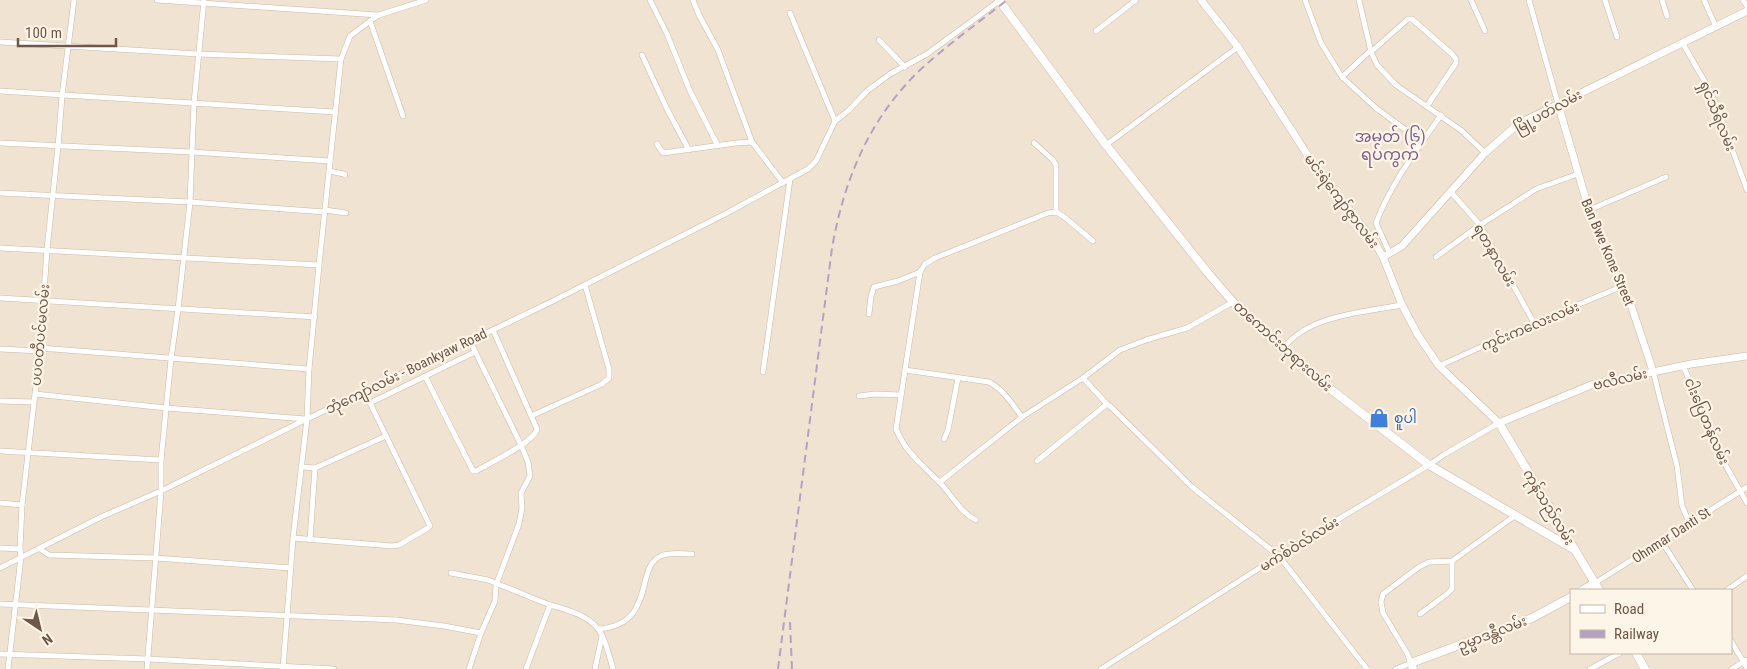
<svg xmlns="http://www.w3.org/2000/svg" width="1747" height="669" font-family="'Roboto Condensed','Noto Sans Myanmar',sans-serif">
	<style>
		.residential { fill: #f1e3d1; fill-rule: evenodd }
		.lines { fill: none; stroke-linecap: round; stroke-linejoin: round }
		.minor-casing { stroke: #c9b9a9; stroke-width: 6 }
		.tertiary-casing { stroke: #c9b9a9; stroke-width: 8 }
		.secondary-casing { stroke: #cfbbaa; stroke-width: 9 }
		.minor { stroke: #fff; stroke-width: 5 }
		.tertiary { stroke: #fff; stroke-width: 7 }
		.secondary { stroke: #fff; stroke-width: 8 }
		.rail { stroke: #b4a2c2; stroke-width: 2; stroke-dasharray: 8 5; stroke-linecap: butt }
		.labels { text-anchor: middle; dominant-baseline: central; stroke-width: 4.5; stroke-linejoin: round; paint-order: stroke }
		.street-label { font-size: 14px; fill: #6f584a; stroke: #fdf5e7 }
		.shop-label { font-size: 14px; fill: #366cbe; stroke: #fdf5e7; text-anchor: start }
		.quarter-label { font-size: 16px; fill: #7f628c; stroke: #fdf5e7 }
	</style>
	<rect width="100%" height="100%" fill="#faf1e2"/>
	<path class="residential" d="M0 0H1747V669H0ZM1571 590H1731V653H1571Z"/>
	<g class="lines">
		<defs>
			<g id="minor">
				<path d="M157 0 378 15"/>
				<path d="M650 0 667 34 690 91 718 146"/>
				<path d="M693 0 699 15 718 50 752 142 783 183"/>
				<path d="M1305 0 1321 43 1342 77 1376 108 1422 142"/>
				<path d="M1359 0 1371 52 1377 65 1396 85 1462 131 1485 153"/>
				<path d="M1471 0 1485 31"/>
				<path d="M1529 0 1558 104"/>
				<path d="M1605 0 1617 37"/>
				<path d="M1662 0 1667 16"/>
				<path d="M1704 0 1716 27"/>
				<path d="M1743 0 1747 6"/>
				<path d="M790 13 835 121"/>
				<path d="M370 21 403 116"/>
				<path d="M1096 31 1136 0"/>
				<path d="M879 40 905 67"/>
				<path d="M0 42 198 54 341 59"/>
				<path d="M1683 44 1712 94 1747 190"/>
				<path d="M1371 52 1408 19H1412L1452 54 1456 59V63L1427 106"/>
				<path d="M642 55 667 109 689 150"/>
				<path d="M1342 77 1371 50"/>
				<path d="M0 91 335 112"/>
				<path d="M0 143 192 152 330 161"/>
				<path d="M1034 143 1053 160 1056 165V212"/>
				<path d="M657 144 663 153 736 143 752 142"/>
				<path d="M1106 145 1238 47"/>
				<path d="M329 171 344 174 345 175"/>
				<path d="M1450 191 1480 225 1534 323"/>
				<path d="M0 193 190 202 325 212"/>
				<path d="M325 210 346 213"/>
				<path d="M1589 210 1666 177"/>
				<path d="M0 248 319 265"/>
				<path d="M1390 254 1376 223C1391 183 1417 150 1441 115"/>
				<path d="M1436 257 1480 225 1536 189 1578 174"/>
				<path d="M0 298 315 317"/>
				<path d="M869 314 871 296 874 287 898 281 920 272"/>
				<path d="M40 348 309 369"/>
				<path d="M0 349 40 351"/>
				<path d="M1283 349C1307 315 1364 312 1402 305"/>
				<path d="M1683 365 1718 452 1747 503"/>
				<path d="M1439 366 1534 323 1623 286"/>
				<path d="M905 370 989 382C1004 390 1012 404 1022 417"/>
				<path d="M1653 371 1677 466 1682 506 1690 524"/>
				<path d="M763 372 790 179"/>
				<path d="M425 376 473 471H476C488 464 535 442 537 429L493 330"/>
				<path d="M1083 378 1107 404"/>
				<path d="M35 394 166 408 306 419"/>
				<path d="M859 396 875 394 901 395"/>
				<path d="M0 401 33 402"/>
				<path d="M531 416 602 384 609 378V369L585 285"/>
				<path d="M944 439 948 430 958 378"/>
				<path d="M0 451 161 460"/>
				<path d="M1037 461 1107 404 1111 407 1192 487 1279 556 1367 669"/>
				<path d="M301 467 315 468"/>
				<path d="M940 482 1022 417 1083 378 1120 350 1146 340 1187 328 1233 302"/>
				<path d="M0 503 22 505"/>
				<path d="M976 520C958 511 952 494 938 481 921 463 906 453 896 429L920 272 925 264 935 258 1048 213 1056 212 1063 216 1093 241"/>
				<path d="M293 538 392 546 399 545 428 528 430 526 370 403 475 352"/>
				<path d="M310 540 315 468 386 436"/>
				<path d="M1662 542 1693 590"/>
				<path d="M0 548 20 549"/>
				<path d="M40 549 49 555 156 558 291 568"/>
				<path d="M0 568 101 517 161 491 307 419 551 302 725 214 808 169 816 161 835 121 848 111 867 91 890 74 927 54 999 1"/>
				<path d="M451 573 488 580 550 605"/>
				<path d="M1595 583 1747 487"/>
				<path d="M1727 590 1747 576"/>
				<path d="M0 604 396 620 444 626 481 633"/>
				<path d="M1420 614 1447 594 1452 589V561"/>
				<path d="M598 629C657 625 634 567 661 556 669 552 682 554 692 554"/>
				<path d="M1731 641 1747 668"/>
				<path d="M0 654 148 659 334 669"/>
				<path d="M8 669 21 557 20 549 22 505 40 351 47 249 58 147 62 96 74 0"/>
				<path d="M147 669 161 491V460L171 359 178 309 190 202 194 103 204 0"/>
				<path d="M283 669 293 538 307 419 309 369 319 265 341 59 350 36 370 21 379 15 426 0"/>
				<path d="M469 669 481 633 495 601 496 585 519 524 522 508 521 493 530 476 528 462 521 445 470 341"/>
				<path d="M526 669 550 605C568 610 593 616 602 635 607 646 610 658 613 669"/>
				<path d="M595 669 602 636"/>
				<path d="M1101 669 1302 541 1429 465 1445 454 1499 423"/>
				<path d="M1396 669 1411 663 1407 653 1383 613 1381 602 1383 594 1419 567 1429 562 1452 561 1516 515"/>
				<path d="M1590 669 1620 653"/>
				<path d="M1732 669 1747 660"/>
			</g>
			<g id="tertiary">
				<path d="M1201 0 1238 47 1312 162 1375 243 1383 257 1402 305 1418 335 1439 366 1499 423 1591 385 1691 364 1747 356"/>
				<path d="M1558 104 1589 210 1605 250 1631 305 1653 371"/>
				<path d="M1383 257 1402 246 1485 153 1518 124 1747 11"/>
			</g>
			<g id="secondary">
				<path d="M999 0 1106 145 1208 273 1233 302 1256 325 1333 391 1429 465 1575 550"/>
				<path d="M1499 423 1599 590"/>
				<path d="M1583 590 1595 583"/>
				<path d="M1636 653 1645 669"/>
				<path d="M1413 669 1411 663 1532 618 1571 597"/>
			</g>
		</defs>
		<use href="#minor" class="minor-casing"/>
		<use href="#tertiary" class="tertiary-casing"/>
		<use href="#secondary" class="secondary-casing"/>
		<use href="#minor" class="minor"/>
		<use href="#tertiary" class="tertiary"/>
		<use href="#secondary" class="secondary"/>
		<g class="rail">
			<path d="M790 622 792 669"/>
			<path d="M778 669 832 248C844 180 869 119 920 70 947 45 978 23 1007 0"/>
		</g>
	</g>
	<defs>
		<symbol id="shop-bare" viewBox="-9 -9 18 18"><path d="M-5-2.5h2.3a2.7 3.5 0 0 1 5.4 0H5L5.5 6h-11ZM-1.5-2.5h3a1.5 2.3 0 0 0-3 0Z" fill="#3f7fe0" stroke="#fdf5e7" stroke-width="2.5" paint-order="stroke"/></symbol>
	</defs>
	<g fill-rule="evenodd">
		<use href="#shop-bare" x="1365" y="404" width="28" height="28"/>
	</g>
	<g class="labels">
		<g class="street-label">
			<text transform="translate(1548 111) rotate(-29)">မြို့ပတ်လမ်း</text>
			<text transform="translate(1718 116) rotate(68)">ရှင်သီရိလမ်း</text>
			<text transform="translate(1342 201) rotate(53)">မင်းရဲကျော်ဇွာလမ်း</text>
			<text transform="translate(1608 252) rotate(67)">Ban Bwe Kone Street</text>
			<text transform="translate(1495 255) rotate(60)">ရတနာလမ်း</text>
			<text transform="translate(1530 326) rotate(-23)">ကွင်းကလေးလမ်း</text>
			<text transform="translate(40 335) rotate(-85)">ပပဝတီပင်မလမ်း</text>
			<text transform="translate(1283 346) rotate(42)">တကောင်းဘုရားလမ်း</text>
			<text transform="translate(406 371) rotate(-26)">ဘုံကျော်လမ်း - Boankyaw Road</text>
			<text transform="translate(1620 379) rotate(-13)">ဗလီလမ်း</text>
			<text transform="translate(1707 421) rotate(67)">ငါးပြေတန်လမ်း</text>
			<text transform="translate(1549 507) rotate(59)">ကုန်သည်လမ်း</text>
			<text transform="translate(1671 535) rotate(-33)">Ohnmar Danti St</text>
			<text transform="translate(1299 544) rotate(-32)">မက်စ်ဝဲလ်လမ်း</text>
			<text transform="translate(1492 633) rotate(-21)">ဥမ္မာဒန္တီလမ်း</text>
		</g>
		<g class="shop-label">
			<text x="1394" y="418">စူပါ</text>
		</g>
		<g class="quarter-label">
			<text x="1390" y="136">အမှတ် (၆)<tspan x="1390" dy="18">ရပ်ကွက်</tspan></text>
		</g>
	</g>
	<rect x="1570" y="589" width="162" height="65" fill="#fdf5e7" stroke="#c4b6a8"/>
	<rect x="1580" y="605" width="25" height="8" fill="#ffffff" stroke="#c4b6a8"/>
	<text x="1614" y="614" font-size="15" fill="#6f584a">Road</text>
	<rect x="1580" y="630" width="25" height="8" fill="#b4a2c2" stroke="#c4b6a8"/>
	<text x="1614" y="639" font-size="15" fill="#6f584a">Railway</text>
	<g transform="translate(40 629) rotate(145)" stroke="#fdf5e7" stroke-width="4" paint-order="stroke">
	<path d="M0-4L9 19L0 12L-9 19Z" fill="#6f584a"/>
	<text y="-8" font-size="14" font-weight="bold" text-anchor="middle" fill="#6f584a">N</text>
	</g>
	<path d="M18 38v8h98v-8" fill="none" stroke="#6f584a" stroke-width="2.5"/>
	<text x="25" y="38" font-size="15" fill="#6f584a" stroke="#fdf5e7" stroke-width="4" paint-order="stroke">100 m</text>
</svg>
